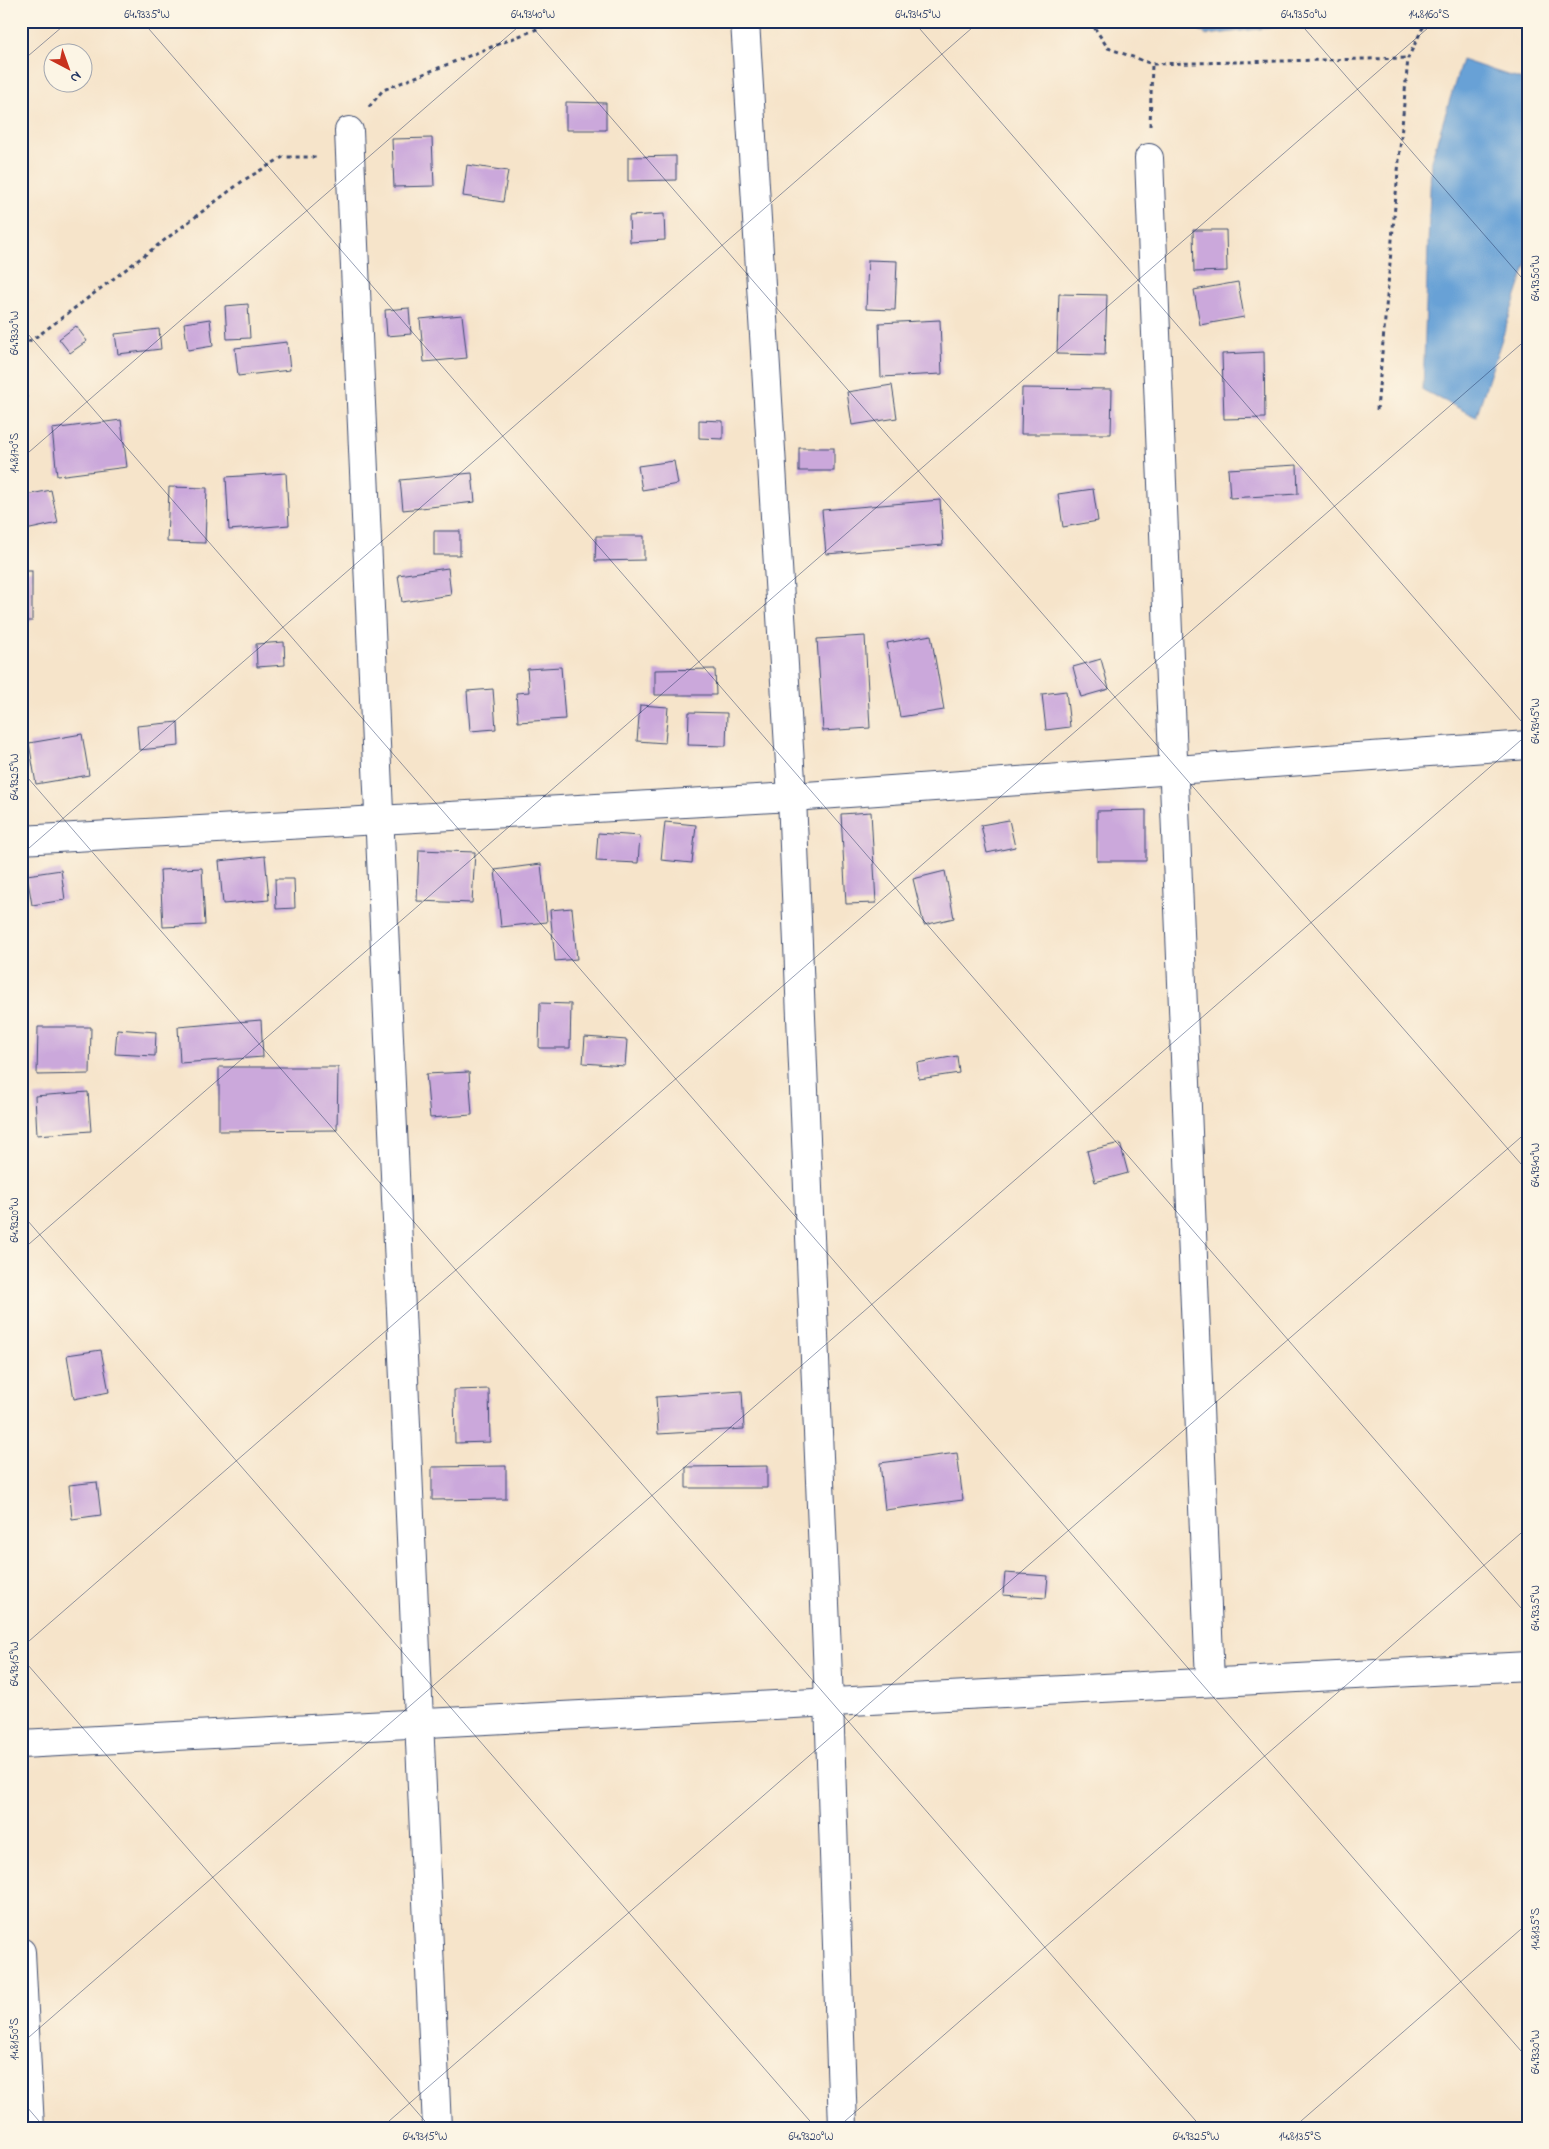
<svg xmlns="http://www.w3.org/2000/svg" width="1549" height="2149" font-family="'Indie Flower',sans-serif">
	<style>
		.water { fill: #67a1d6; stroke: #41689a }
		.building { fill: #cba8db }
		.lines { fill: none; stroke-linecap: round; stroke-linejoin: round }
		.minor-casing { stroke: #3c4a6e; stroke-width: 30 }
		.path { stroke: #3c4a6e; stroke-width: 3; stroke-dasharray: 4 4; stroke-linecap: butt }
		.minor { stroke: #fff; stroke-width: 28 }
		.ticks { fill: none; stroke: #1b2f5e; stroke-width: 1; stroke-opacity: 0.45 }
		.neatline { fill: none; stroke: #1b2f5e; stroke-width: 2 }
		.ticks-label { font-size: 12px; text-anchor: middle; fill: #1b2f5e }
	</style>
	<rect width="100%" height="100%" fill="#fcf5e5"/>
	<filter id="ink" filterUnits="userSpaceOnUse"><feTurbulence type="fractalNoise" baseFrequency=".02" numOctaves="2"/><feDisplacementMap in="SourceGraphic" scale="10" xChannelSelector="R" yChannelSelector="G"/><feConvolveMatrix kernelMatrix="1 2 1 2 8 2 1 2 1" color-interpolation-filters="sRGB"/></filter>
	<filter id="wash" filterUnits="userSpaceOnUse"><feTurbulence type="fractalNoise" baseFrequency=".0096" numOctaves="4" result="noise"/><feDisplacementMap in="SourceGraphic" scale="20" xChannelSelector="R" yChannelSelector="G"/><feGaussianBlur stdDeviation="1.12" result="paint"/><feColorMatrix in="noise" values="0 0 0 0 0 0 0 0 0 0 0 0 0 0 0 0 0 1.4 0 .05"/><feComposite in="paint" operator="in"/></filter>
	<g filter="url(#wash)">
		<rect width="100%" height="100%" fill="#f6e4ca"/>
		<g class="water">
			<path d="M1188 21H1328L1206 35Z"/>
			<path d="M1462 60 1528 82V260L1476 417 1423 390 1431 161Z"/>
		</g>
		<g id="blocks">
			<g class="building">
				<path d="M566 102 606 103V130H566Z"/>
				<path d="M432 138 434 186 394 187 392 139Z"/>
				<path d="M676 156V180L628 181V157Z"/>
				<path d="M467 165 508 171 503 202 463 196Z"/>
				<path d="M664 214 665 240 630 242 629 216Z"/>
				<path d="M1193 230H1226L1227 271 1194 272Z"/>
				<path d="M868 260 897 261 895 310 866 309Z"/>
				<path d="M1238 282 1244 317 1200 325 1194 290Z"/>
				<path d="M1059 294 1107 295 1105 355 1057 354Z"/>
				<path d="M248 304 250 338 227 339 225 306Z"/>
				<path d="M409 308 411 334 387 336 385 310Z"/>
				<path d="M462 315 467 358 424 362 420 319Z"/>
				<path d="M210 319 213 346 188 350 184 323Z"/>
				<path d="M940 320 942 374 881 377 879 323Z"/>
				<path d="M76 326 87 341 70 353 59 339Z"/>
				<path d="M159 329 161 349 118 354 115 334Z"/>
				<path d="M287 342 290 370 238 376 235 348Z"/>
				<path d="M1264 352 1265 418 1224 419 1222 354Z"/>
				<path d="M892 385 897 418 852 425 847 392Z"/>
				<path d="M1022 388 1112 389 1111 434H1021Z"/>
				<path d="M21 395 27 396 22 433H21Z"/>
				<path d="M121 420 127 467 57 476 52 429Z"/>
				<path d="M699 420 723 421V439L699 438Z"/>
				<rect x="799" y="448" width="35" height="23"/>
				<path d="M674 461 678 484 642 490 638 466Z"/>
				<path d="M1297 465 1298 494 1230 498 1228 469Z"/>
				<path d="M286 473 289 525 229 530 226 477Z"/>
				<path d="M472 473 475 502 403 510 400 480Z"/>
				<path d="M169 487 207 488 205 543 167 542Z"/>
				<path d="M1093 489 1098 521 1063 527 1058 494Z"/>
				<path d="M51 490 58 523 21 531V496Z"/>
				<path d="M940 500 943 545 826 554 822 510Z"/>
				<rect x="434" y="531" width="26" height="24"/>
				<path d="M596 536H644V560L595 561Z"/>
				<path d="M448 568 451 595 402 602 398 575Z"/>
				<rect x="21" y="571" width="11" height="50"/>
				<path d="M931 635 944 710 900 717 887 643Z"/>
				<path d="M865 636 870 728 823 731 817 639Z"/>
				<path d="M284 642 285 665 257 667 256 644Z"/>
				<path d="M1101 659 1109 689 1081 697 1073 667Z"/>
				<path d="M561 667 565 719 518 722 516 693 529 692 527 669Z"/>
				<path d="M715 669 716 695H655V670Z"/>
				<path d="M493 689 496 729 470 731 467 691Z"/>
				<path d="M1066 691 1070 727 1046 730 1042 694Z"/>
				<path d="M640 705 668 707 665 743 637 741Z"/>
				<path d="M689 712 727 713 726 746 688 745Z"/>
				<path d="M178 722 179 746 139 750 137 726Z"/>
				<path d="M82 734 89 775 36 784 29 743Z"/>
				<path d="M1146 810V861H1097V811Z"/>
				<path d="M871 812 876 903 846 904 841 814Z"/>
				<path d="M1009 820 1015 847 987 853 981 825Z"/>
				<path d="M665 822 696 825 692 863 661 860Z"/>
				<path d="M598 833 640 836 638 863 596 861Z"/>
				<path d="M419 850 475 852 472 903 417 901Z"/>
				<path d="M265 856 269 900 223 904 219 861Z"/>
				<path d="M541 864 547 922 501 927 495 870Z"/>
				<path d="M202 868 205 925 163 927 160 870Z"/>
				<path d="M61 870 65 900 32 905 27 875Z"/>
				<path d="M945 871 954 918 924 925 913 879Z"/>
				<path d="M275 879H294L295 908 276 909Z"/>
				<path d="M572 908 577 959 555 961 550 910Z"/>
				<path d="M540 1003 571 1004 570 1048H539Z"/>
				<path d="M261 1020 263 1057 180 1063 178 1027Z"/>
				<path d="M38 1027H91L90 1074 37 1075Z"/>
				<path d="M117 1029 156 1032 155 1056 115 1054Z"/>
				<path d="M585 1037 627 1040 625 1066 583 1063Z"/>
				<path d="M957 1056 959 1073 919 1079 917 1063Z"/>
				<path d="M219 1067H338L337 1130 219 1131Z"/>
				<path d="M469 1072 472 1115 430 1118 426 1074Z"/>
				<path d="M88 1092 91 1131 37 1135 35 1096Z"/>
				<path d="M1120 1143 1128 1173 1095 1182 1087 1151Z"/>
				<path d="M101 1350 109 1392 74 1399 67 1355Z"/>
				<path d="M489 1389 490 1442 455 1443 454 1390Z"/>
				<path d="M742 1391 744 1429 658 1434 656 1397Z"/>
				<path d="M957 1453 963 1500 885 1510 880 1463Z"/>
				<path d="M506 1466V1499L432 1500V1467Z"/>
				<path d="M767 1466V1488H686V1467Z"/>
				<path d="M97 1482 101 1515 72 1519 69 1485Z"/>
				<path d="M1005 1573 1048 1576 1046 1598 1003 1595Z"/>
			</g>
		</g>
	</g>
	<g filter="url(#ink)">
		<use href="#blocks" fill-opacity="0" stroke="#3c4a6e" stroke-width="1"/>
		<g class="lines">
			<defs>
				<g id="minor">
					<path d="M745 21 792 797 829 1701 843 2128"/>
					<path d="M349 131 437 2128"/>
					<path d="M1149 158 1210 1682"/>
					<path d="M21 840 792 797 1528 745"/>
					<path d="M21 1744 1528 1666"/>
					<path d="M21 1952 30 2128"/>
				</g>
			</defs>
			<use href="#minor" class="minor-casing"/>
			<g class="path">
				<path d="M1090 21 1108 48 1152 64 1408 58"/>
				<path d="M369 107 383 90 557 21"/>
				<path d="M1150 126 1152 64"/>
				<path d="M21 346 39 335 244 180 283 157H318"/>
				<path d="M1377 410 1408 58 1426 21"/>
				<path d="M1519 2128 1528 2126"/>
			</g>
			<use href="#minor" class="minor"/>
		</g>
	</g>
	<path class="ticks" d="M142 21 1528 1616M527 21 1528 1172M913 21 1528 729M1298 21 1528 285M21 62 69 21M21 326 1528 2059M21 459 525 21M21 770 1202 2128M21 855 980 21M21 1213 816 2128M21 1251 1436 21M21 1648 1528 338M21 1657 431 2128M21 2044 1528 734M21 2100 45 2128M381 2128 1528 1131M837 2128 1528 1527M1293 2128 1528 1923"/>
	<rect width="1549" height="2149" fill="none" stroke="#fcf5e5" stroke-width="55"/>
	<g transform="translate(68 68) rotate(139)"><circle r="24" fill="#fcf5e5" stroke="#a2a6af"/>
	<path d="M0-4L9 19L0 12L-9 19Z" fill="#c8321e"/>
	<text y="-8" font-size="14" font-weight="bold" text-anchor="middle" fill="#1b2f5e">N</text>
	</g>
	<rect x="28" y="28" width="1494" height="2094" class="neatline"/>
	<g class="ticks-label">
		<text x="147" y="18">64.9335°W</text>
		<text x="533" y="18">64.9340°W</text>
		<text x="918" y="18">64.9345°W</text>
		<text x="1304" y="18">64.9350°W</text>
		<text x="1429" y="18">14.8160°S</text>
		<text transform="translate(1535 278) rotate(-90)" y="4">64.9350°W</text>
		<text transform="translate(14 333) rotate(-90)" y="4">64.9330°W</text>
		<text transform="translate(14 453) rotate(-90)" y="4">14.8170°S</text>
		<text transform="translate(1535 721) rotate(-90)" y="4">64.9345°W</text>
		<text transform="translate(14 777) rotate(-90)" y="4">64.9325°W</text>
		<text transform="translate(1535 1165) rotate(-90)" y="4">64.9340°W</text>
		<text transform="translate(14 1220) rotate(-90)" y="4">64.9320°W</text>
		<text transform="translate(1535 1608) rotate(-90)" y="4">64.9335°W</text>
		<text transform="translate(14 1664) rotate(-90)" y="4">64.9315°W</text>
		<text transform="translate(1535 1929) rotate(-90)" y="4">14.8135°S</text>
		<text transform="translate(14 2039) rotate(-90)" y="4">14.8150°S</text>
		<text transform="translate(1535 2052) rotate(-90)" y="4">64.9330°W</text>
		<text x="425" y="2140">64.9315°W</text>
		<text x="811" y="2140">64.9320°W</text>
		<text x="1196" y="2140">64.9325°W</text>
		<text x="1300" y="2140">14.8135°S</text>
	</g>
</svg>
